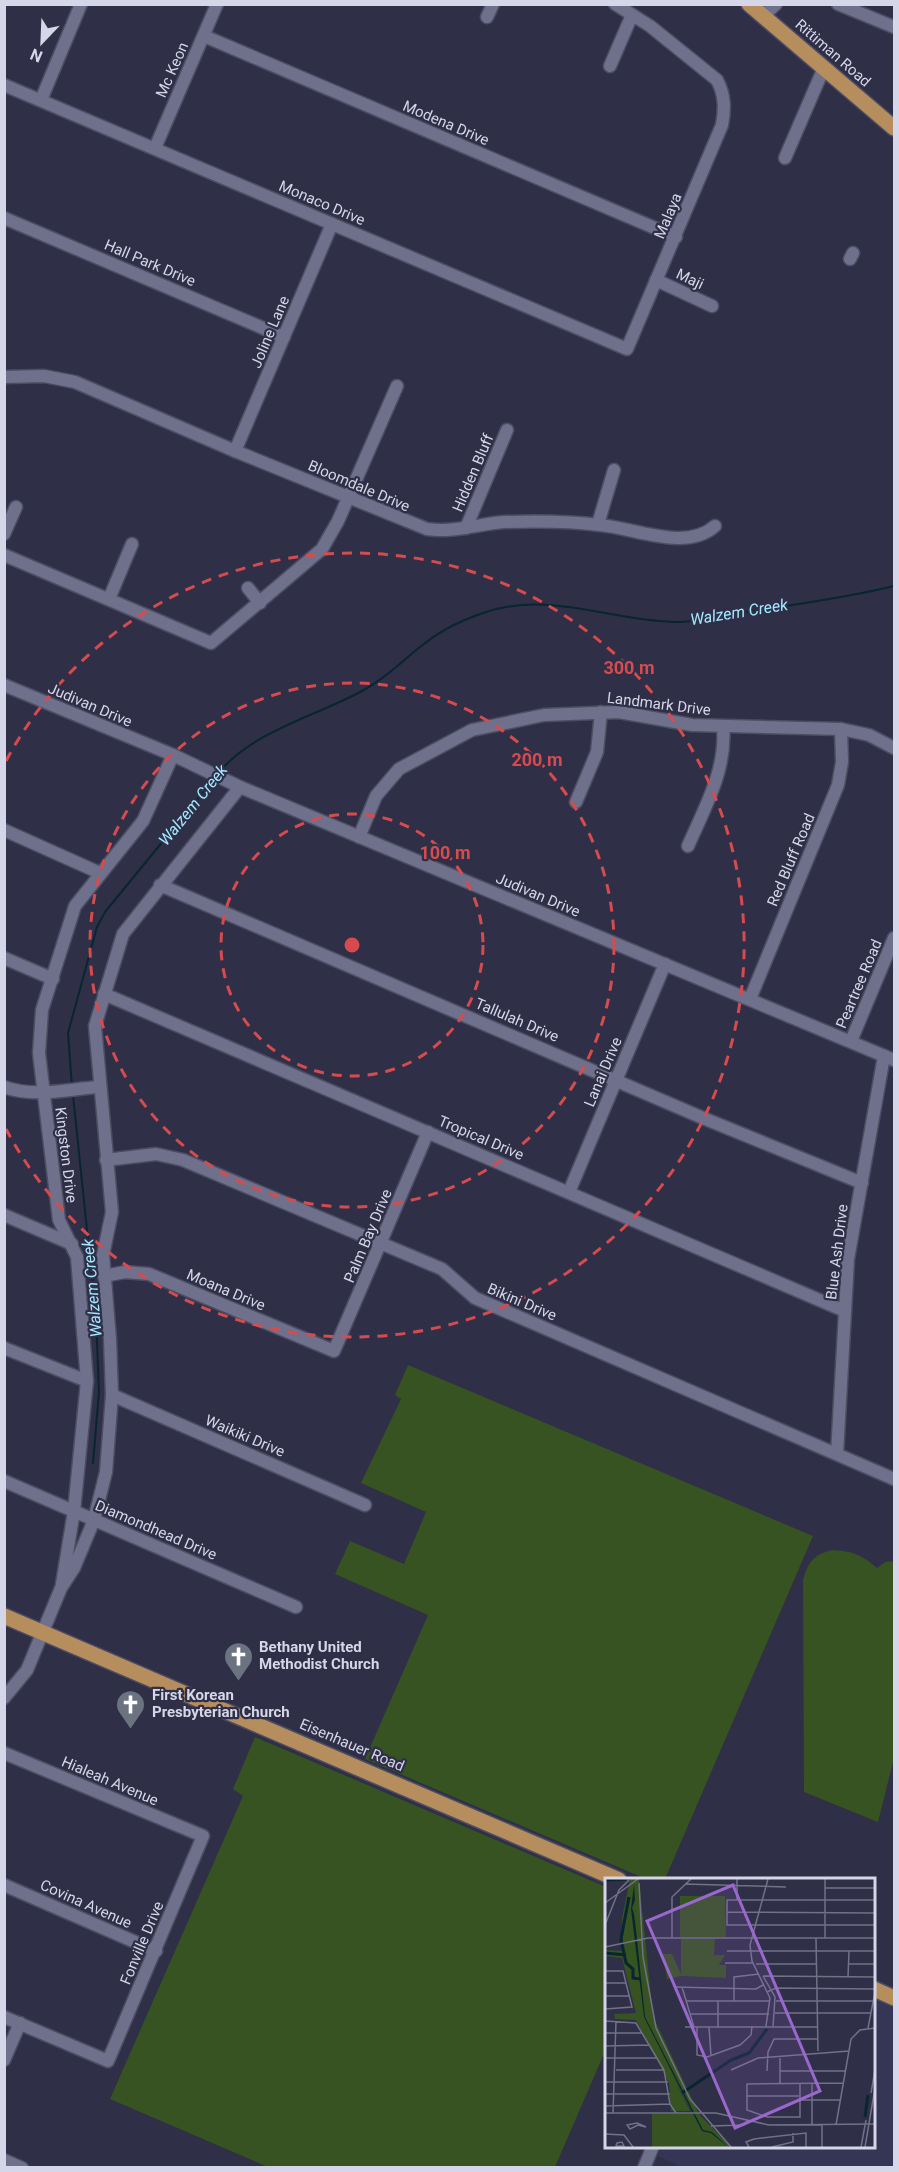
<svg xmlns="http://www.w3.org/2000/svg" width="899" height="2172" font-family="Roboto,sans-serif">
	<style>
		.built { fill: #353555 }
		.green { fill: #365321 }
		.lines { fill: none; stroke-linecap: round; stroke-linejoin: round }
		.stream { stroke: #08262f; stroke-width: 2 }
		.minor-casing { stroke: #4c4c62; stroke-width: 15 }
		.major-casing { stroke: #4c4c62; stroke-width: 18 }
		.minor { stroke: #6f708c; stroke-width: 12 }
		.major { stroke: #b68d5c; stroke-width: 15 }
		.ring { fill: none; stroke: #d64b4e; stroke-width: 3; stroke-dasharray: 10 8 }
		.labels { text-anchor: middle; dominant-baseline: central; stroke-width: 4.5; stroke-linejoin: round; paint-order: stroke }
		.street-label { font-size: 15px; fill: #d5d6e7; stroke: #2f2f48 }
		.poi-label { font-size: 15px; font-weight: bold; fill: #d5d6e7; stroke: #2f2f48; text-anchor: start }
		.water-label { font-size: 16px; font-style: italic; fill: #a3e9ff; stroke: #2f2f48 }
		.inset-river { fill: none; stroke: #08262f; stroke-width: 3 }
		.inset-road { fill: none; stroke: #717288; stroke-width: 1.5 }
		.view { fill: #9a68cd; fill-opacity: 0.15; stroke: #9a68cd; stroke-width: 3 }
		.inset-edge { fill: none; stroke: #d5d6e7; stroke-width: 3 }
		.centre { fill: #d64b4e; stroke: #2f2f48; stroke-width: 3 }
		.ring-label { font-size: 18px; text-anchor: middle; font-weight: bold; fill: #d64b4e; stroke: #2f2f48; stroke-width: 4.5; stroke-linejoin: round; paint-order: stroke }
	</style>
	<rect width="100%" height="100%" fill="#2f2f48"/>
	<path class="built" d="M874 1999 894 2008V2167L683 2168 658 2156 662 2146H874Z"/>
	<g class="green">
		<path d="M408 1365 813 1536 665 1879H646L365 1759 428 1615 335 1574 350 1541 404 1564 426 1512 361 1483 401 1399 395 1395Z"/>
		<path d="M833 1550C852 1551 862 1555 877 1568L885 1562 894 1561V1758L878 1822 804 1792 803 1580C808 1562 814 1554 833 1550Z"/>
		<path d="M255 1737 606 1887V2049L555 2167H268L110 2099 243 1796 233 1789Z"/>
	</g>
	<g class="lines">
		<g class="stream">
			<path d="M218 773C255 730 314 717 362 691 385 679 401 662 420 647 438 632 462 620 483 613 548 590 611 621 676 622 699 622 724 615 747 612 797 604 846 598 894 586"/>
			<path d="M72 1087 68 1033 97 927 105 912 213 780"/>
			<path d="M73 1095 96 1317 99 1392 93 1463"/>
		</g>
		<defs>
			<g id="minor">
				<path d="M838 4 894 27"/>
				<path d="M763 16 776 4"/>
				<path d="M487 17 493 4"/>
				<path d="M204 36 676 237"/>
				<path d="M610 66 632 15"/>
				<path d="M4 85 627 349 722 125C725 109 725 95 717 80L650 26 615 4"/>
				<path d="M41 100 81 4"/>
				<path d="M155 148 217 4"/>
				<path d="M785 158 823 70"/>
				<path d="M4 218 284 337"/>
				<path d="M850 259 853 253"/>
				<path d="M656 280 712 306"/>
				<path d="M4 377 44 376 75 382 235 451 427 529C453 533 478 524 504 522 536 521 569 521 600 525 635 528 686 552 715 526"/>
				<path d="M235 451 332 224"/>
				<path d="M598 524 614 470"/>
				<path d="M466 528 507 430"/>
				<path d="M4 534 16 507"/>
				<path d="M4 555 211 643 322 549 338 521 397 386"/>
				<path d="M248 588 260 603"/>
				<path d="M109 599 132 544"/>
				<path d="M4 685 173 755 240 787 894 1060"/>
				<path d="M576 802 597 752 601 712"/>
				<path d="M4 830 100 873"/>
				<path d="M359 837 376 796 399 769 472 730 544 715 619 712 692 725 841 729 869 735 894 748"/>
				<path d="M688 846C705 807 727 769 723 726"/>
				<path d="M160 885 703 1118 862 1183"/>
				<path d="M4 958 53 979"/>
				<path d="M104 994 845 1311"/>
				<path d="M750 999 838 785 842 762 841 729"/>
				<path d="M851 1041 894 938"/>
				<path d="M4 1087C35 1098 68 1089 99 1087"/>
				<path d="M106 1160 156 1154 183 1160 442 1269 475 1298 894 1479"/>
				<path d="M569 1192 665 964"/>
				<path d="M4 1215 72 1244"/>
				<path d="M104 1276 125 1272 149 1274 334 1351 428 1132"/>
				<path d="M4 1348 87 1381"/>
				<path d="M112 1395 365 1505"/>
				<path d="M837 1454 848 1259 884 1056"/>
				<path d="M4 1481 296 1607"/>
				<path d="M62 1584 74 1511 87 1381 77 1257 59 1220 39 1053 42 1010 75 906 143 821 173 755"/>
				<path d="M4 1698 27 1670 61 1588 74 1568 94 1520 106 1472 112 1395 110 1339 103 1255 112 1212 95 1026 123 934 240 787"/>
				<path d="M4 1753 203 1836 108 2061 4 2017"/>
				<path d="M4 1885 156 1951"/>
				<path d="M4 2060 20 2023"/>
				<path d="M4 2160 22 2168"/>
				<path d="M644 2168 653 2146"/>
			</g>
			<g id="major">
				<path d="M749 4 894 128"/>
				<path d="M4 1616 619 1880"/>
				<path d="M874 1989 894 1998"/>
			</g>
		</defs>
		<use href="#minor" class="minor-casing"/>
		<use href="#major" class="major-casing"/>
		<use href="#minor" class="minor"/>
		<use href="#major" class="major"/>
	</g>
	<g class="ring">
		<circle cx="352" cy="945" r="131"/>
		<circle cx="352" cy="945" r="262"/>
		<path d="M6 761A392 392 0 1 1 6 1129"/>
	</g>
	<defs>
		<symbol id="church-pin" viewBox="-11 -11 22 30"><path d="M0 17L-7.5 6A9.5 9.5 0 1 1 7.5 6Z" fill="#6b7280" stroke="#2f2f48"/><path d="M-1.2-6h2.4v3.5h3.3v2.4h-3.3V6h-2.4V-.1h-3.3v-2.4h3.3Z" fill="#fff"/></symbol>
	</defs>
	<g fill-rule="evenodd">
		<use href="#church-pin" x="222" y="1640" width="33" height="45"/>
		<use href="#church-pin" x="114" y="1688" width="33" height="45"/>
	</g>
	<g class="labels">
		<g class="street-label">
			<text transform="translate(833 53) rotate(41)">Rittiman Road</text>
			<text transform="translate(172 70) rotate(-66)">Mc Keon</text>
			<text transform="translate(446 123) rotate(23)">Modena Drive</text>
			<text transform="translate(322 203) rotate(23)">Monaco Drive</text>
			<text transform="translate(668 216) rotate(-67)">Malaya</text>
			<text transform="translate(150 263) rotate(23)">Hall Park Drive</text>
			<text transform="translate(690 279) rotate(25)">Maji</text>
			<text transform="translate(270 332) rotate(-67)">Joline Lane</text>
			<text transform="translate(473 473) rotate(-67)">Hidden Bluff</text>
			<text transform="translate(359 486) rotate(23)">Bloomdale Drive</text>
			<text transform="translate(659 704) rotate(7)">Landmark Drive</text>
			<text transform="translate(90 705) rotate(23)">Judivan Drive</text>
			<text transform="translate(791 860) rotate(-67)">Red Bluff Road</text>
			<text transform="translate(538 895) rotate(23)">Judivan Drive</text>
			<text transform="translate(859 984) rotate(-67)">Peartree Road</text>
			<text transform="translate(517 1020) rotate(23)">Tallulah Drive</text>
			<text transform="translate(603 1072) rotate(-67)">Lanai Drive</text>
			<text transform="translate(481 1138) rotate(23)">Tropical Drive</text>
			<text transform="translate(66 1155) rotate(83)">Kingston Drive</text>
			<text transform="translate(368 1236) rotate(-67)">Palm Bay Drive</text>
			<text transform="translate(837 1252) rotate(-83)">Blue Ash Drive</text>
			<text transform="translate(226 1290) rotate(23)">Moana Drive</text>
			<text transform="translate(522 1302) rotate(23)">Bikini Drive</text>
			<text transform="translate(245 1436) rotate(23)">Waikiki Drive</text>
			<text transform="translate(156 1530) rotate(23)">Diamondhead Drive</text>
			<text transform="translate(352 1745) rotate(23)">Eisenhauer Road</text>
			<text transform="translate(110 1781) rotate(23)">Hialeah Avenue</text>
			<text transform="translate(86 1904) rotate(24)">Covina Avenue</text>
			<text transform="translate(142 1943) rotate(-67)">Fonville Drive</text>
		</g>
		<g class="poi-label">
			<text x="259" y="1647">Bethany United<tspan x="259" dy="17">Methodist Church</tspan></text>
			<text x="152" y="1695">First Korean<tspan x="152" dy="17">Presbyterian Church</tspan></text>
		</g>
		<g class="water-label">
			<text transform="translate(739 612) rotate(-9)">Walzem Creek</text>
			<text transform="translate(193 805) rotate(-51)">Walzem Creek</text>
			<text transform="translate(92 1288) rotate(-95)">Walzem Creek</text>
		</g>
	</g>
	<g transform="translate(605 1878)">
		<rect width="270" height="270" fill="#2f2f48"/>
		<path d="M25 1H34L48 138 94 236 126 269H47V236H88L66 193 85 233H66L64 205 31 142 10 141 9 136 31 135 17 80 0 78V72L18 73 17 40ZM75 18H120L121 59H75ZM76 61H110L109 77H120L114 87H121V100L76 98 62 101 58 76H67L76 96Z" fill="#365321"/>
		<path d="M29 7 30 22 27 30 29 36 31 52 40 139 98 252 107 254 123 269 106 255 97 253 39 139 26 31Z" fill="#08262f"/>
		<path class="inset-river" d="M0 2 22 1M24 19 16 61 21 85 28 91V100L35 101M0 75 21 77M77 215 126 182 144 175 162 151M260 239 263 217"/>
		<path class="inset-road" d="M34 5 38 79 51 150 85 221 126 269M80 6 181 9M220 10H270M132 22V1M270 22H122V47H270M0 25 33 1M122 34 270 35M0 47 14 12 24 2M67 60V19L86 1M211 60 213 173M220 60V1M0 69 43 60H270M122 73H270M120 85H148M151 86H211M244 86H270M0 93H18L27 129 0 131M158 98 270 99M158 98 170 119 168 149M243 99 244 73M0 105H21M70 109 151 111 158 107M77 109 89 149M162 114 171 110 270 111M0 118H25M82 123H165M113 123V149M129 123V99L154 96M171 123H268M170 135H266M86 136H164M0 143 31 145 59 192 65 226 71 235M161 148 165 120 147 83 145 67 163 1M80 149H213M92 149V177L102 179 135 167 146 157 147 148M104 149 106 178M263 150 270 114M0 155H37M0 168 44 167M0 180H52M11 192H59M126 192 153 180 244 173M162 193 163 174 169 161H213M175 193H240M0 204H63M175 206V180M195 206V239H162L142 232V206L238 205M266 215 270 192M0 216H65M141 218H194M194 222H235M0 228 65 226M0 235H111L164 247 270 246M8 235 11 143M32 245 41 249 33 247 25 251 22 247ZM207 247V206M217 247V269M231 247 246 161 255 152 270 150M106 248 139 247 142 243M0 256 19 257 28 269M17 264 19 268H11L12 265ZM144 269 141 264 149 261 201 255V269M167 269 188 264V255M256 269 261 242M260 269 270 210"/>
		<path class="view" d="M128 7 215 213 130 250 42 43Z"/>
		<rect width="270" height="270" class="inset-edge"/>
	</g>
	<circle cx="352" cy="945" r="9" class="centre"/>
	<g class="ring-label">
		<text x="629" y="674">300 m</text>
		<text x="537" y="766">200 m</text>
		<text x="445" y="859">100 m</text>
	</g>
	<rect width="899" height="2172" fill="none" stroke="#d5d6e7" stroke-width="12"/>
	<g transform="translate(42 42) rotate(203)" stroke="#2f2f48" stroke-width="4.5" paint-order="stroke">
	<path d="M0-4.5L10 22L0 15L-10 22Z" fill="#d5d6e7"/>
	<text y="-9" font-size="16" font-weight="bold" text-anchor="middle" fill="#d5d6e7">N</text>
	</g>
</svg>
